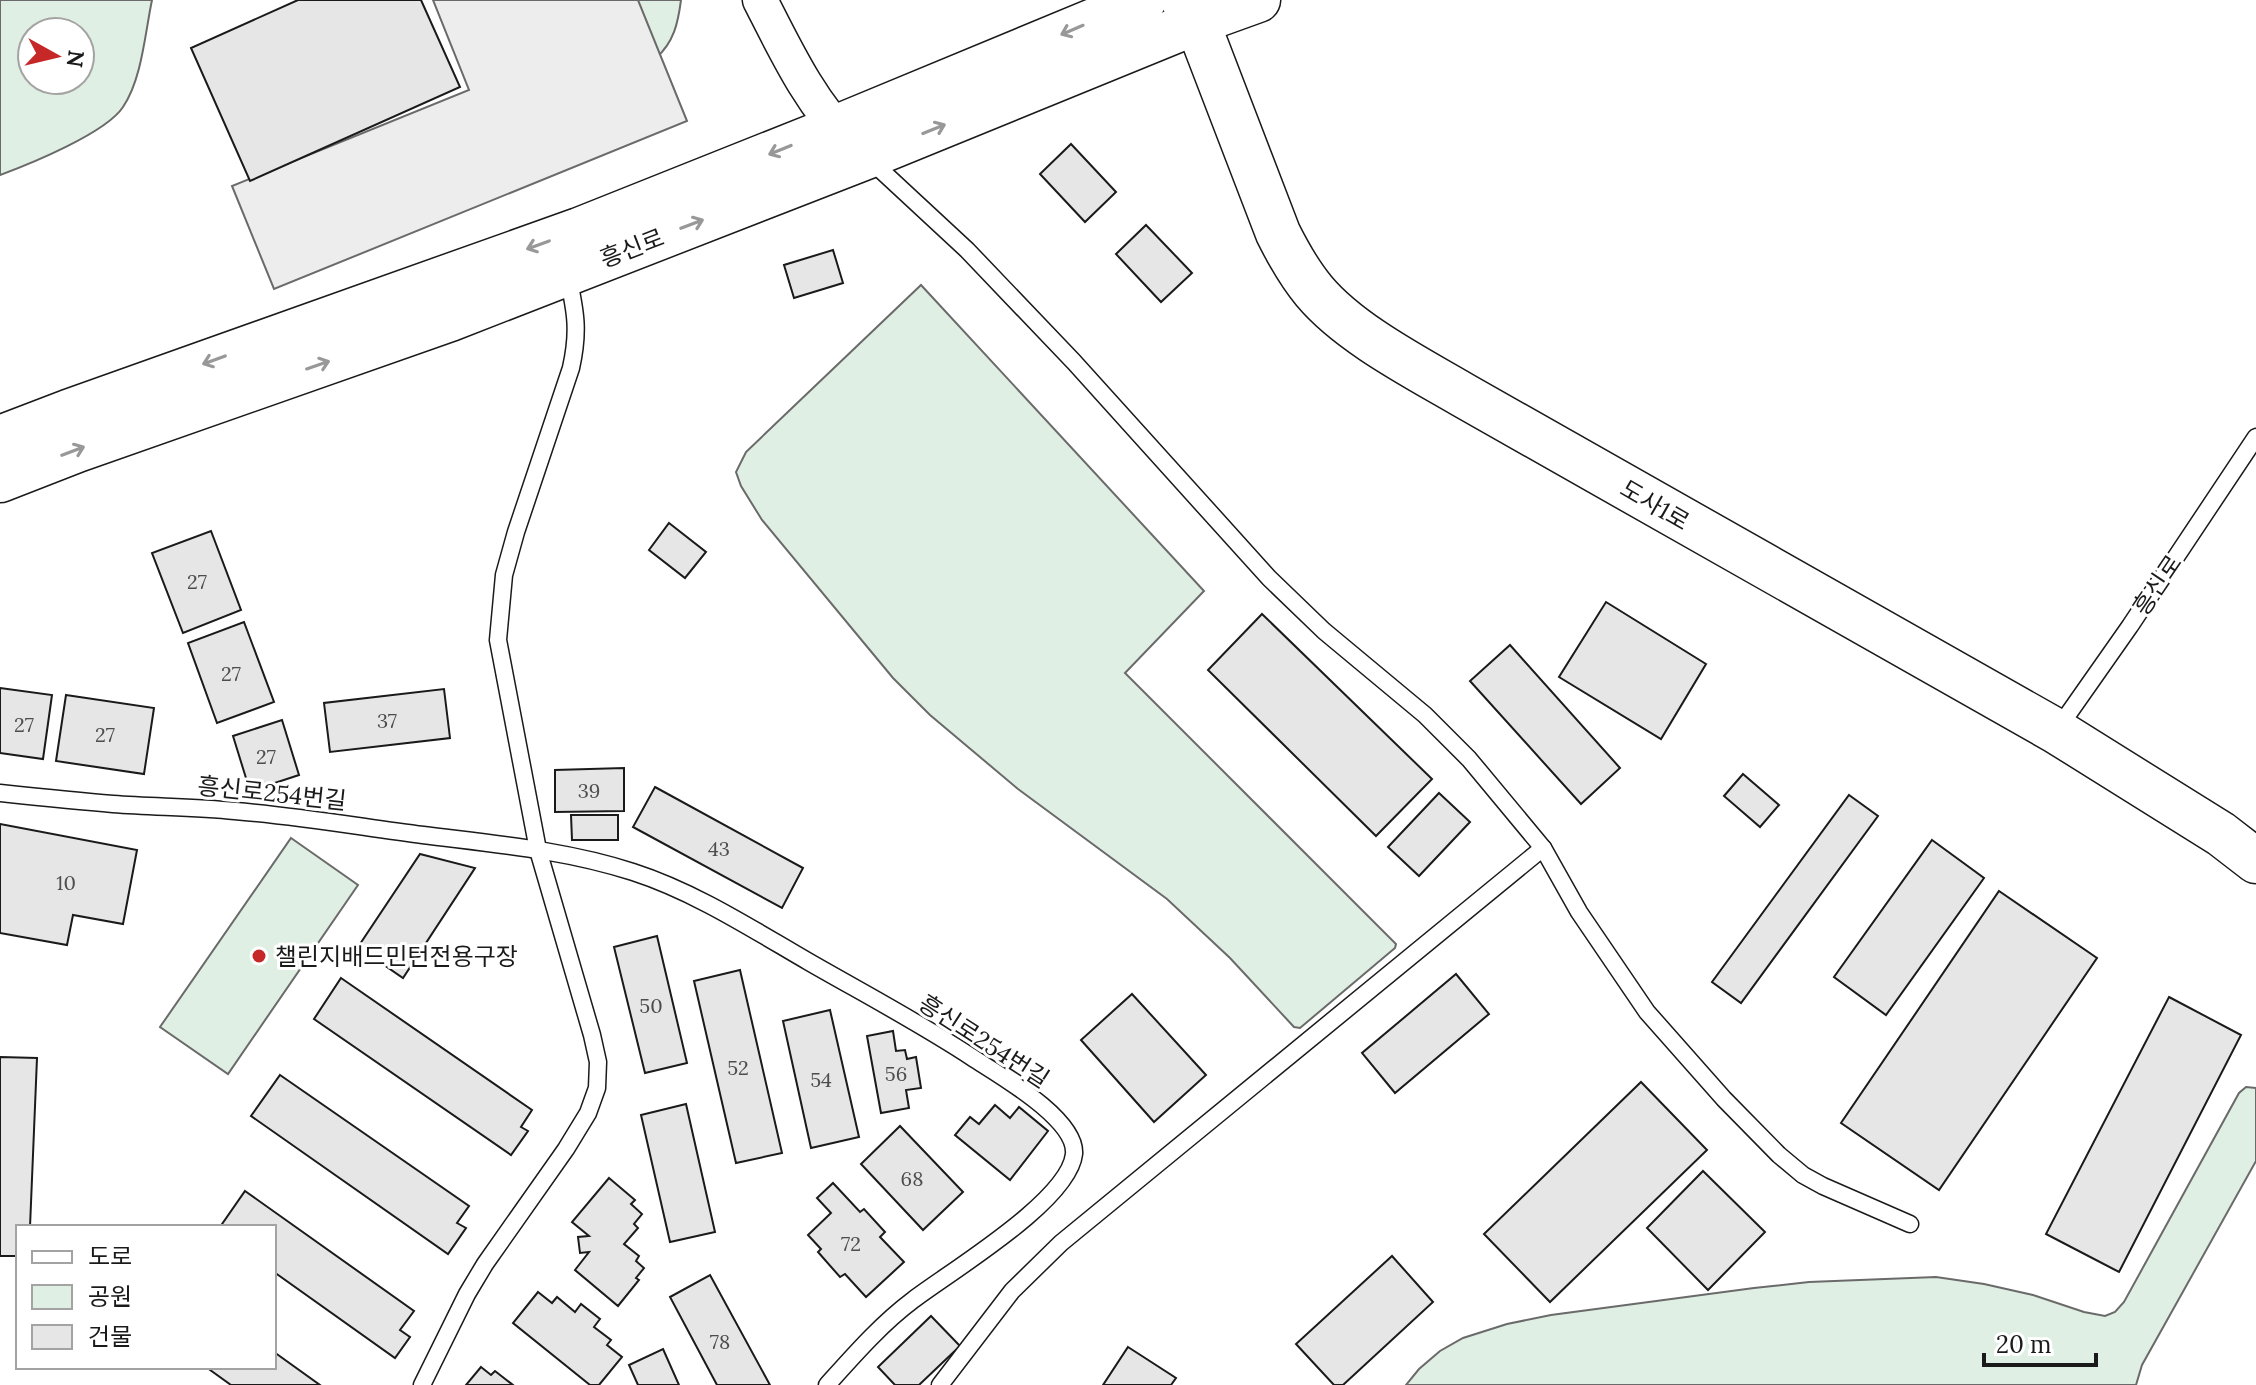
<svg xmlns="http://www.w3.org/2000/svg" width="2256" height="1385" font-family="Lora,'Noto Sans KR',serif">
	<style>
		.green { fill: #e0efe3; stroke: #6a6a6a; stroke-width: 2; fill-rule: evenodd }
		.parking { fill: #ededed; stroke: #6a6a6a; stroke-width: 2 }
		.building { fill: #e6e6e6; stroke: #1a1a1a; stroke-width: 2 }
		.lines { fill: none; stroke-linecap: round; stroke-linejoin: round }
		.lane-casing { stroke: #1a1a1a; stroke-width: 19 }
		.street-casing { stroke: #1a1a1a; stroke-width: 37 }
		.secondary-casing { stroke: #1a1a1a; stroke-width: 47 }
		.lane { stroke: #fff; stroke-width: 16 }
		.street { stroke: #fff; stroke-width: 34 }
		.secondary { stroke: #fff; stroke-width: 44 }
		.oneway { stroke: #989898 }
		.poi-dot { fill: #c62828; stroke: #fff; stroke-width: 3 }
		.labels { text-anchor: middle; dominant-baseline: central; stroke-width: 6; stroke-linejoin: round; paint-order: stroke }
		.number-label { font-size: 20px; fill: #4d4d4d }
		.street-label { font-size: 24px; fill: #1a1a1a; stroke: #fff }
		.poi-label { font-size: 24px; fill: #1a1a1a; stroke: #fff; text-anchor: start }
	</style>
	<rect width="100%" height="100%" fill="#fff"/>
	<g class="green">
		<path d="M0 0H152C145 33 142 79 123 107 106 133 30 164 0 175ZM32 32H80V80H32Z"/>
		<path d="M608 0H681C678 23 674 42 656 58Z"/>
		<path d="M921 285 1204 591 1125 673 1396 944 1395 948 1300 1028 1294 1027 1230 958 1167 899 1018 789 930 715 893 678 762 520 741 486 736 472 746 452Z"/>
		<path d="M291 838 358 885 228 1074 160 1027Z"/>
		<path d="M2246 1087 2256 1088V1161L2142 1365 2136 1385H1406L1419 1369 1440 1351 1463 1338 1507 1324 1551 1315 1754 1288 1809 1282 1936 1277 1984 1284 2033 1295 2084 1312 2105 1316 2115 1312 2124 1302 2239 1093Z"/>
	</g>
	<path class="parking" d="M433 0H638L687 121 274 289 232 186 469 90Z"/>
	<g class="building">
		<path d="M298 0H421L460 87 250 181 191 48Z"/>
		<path d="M1071 144 1116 192 1085 222 1040 174Z"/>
		<path d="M1146 225 1192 273 1161 302 1116 254Z"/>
		<path d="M833 250 843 283 794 298 784 265Z"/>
		<path d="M669 523 706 552 685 578 649 550Z"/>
		<path d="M211 531 241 610 183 633 152 553Z"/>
		<path d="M1606 602 1706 664 1661 739 1559 677Z"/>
		<path d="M1262 614 1432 779 1376 836 1208 670Z"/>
		<path d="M244 622 274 702 217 723 188 643Z"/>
		<path d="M1510 645 1620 768 1581 804 1470 681Z"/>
		<path d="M0 688 52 695 43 759 0 753Z"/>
		<path d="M444 689 450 738 330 752 324 703Z"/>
		<path d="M66 695 154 708 144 774 56 761Z"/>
		<path d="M282 720 299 775 250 791 233 736Z"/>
		<path d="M624 768V811L555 812V770Z"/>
		<path d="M1743 774 1779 805 1760 827 1724 796Z"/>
		<path d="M655 787 803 868 782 908 633 827Z"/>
		<path d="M1439 793 1470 822 1419 876 1388 847Z"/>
		<path d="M1849 795 1878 816 1741 1003 1712 982Z"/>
		<path d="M571 815H618V840H572Z"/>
		<path d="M0 824 137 850 123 924 73 915 67 945 0 933Z"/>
		<path d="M1932 840 1984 878 1886 1015 1834 977Z"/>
		<path d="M420 854 475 868 403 978 358 947Z"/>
		<path d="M1999 891 2097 958 1939 1190 1841 1123Z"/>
		<path d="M657 936 687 1063 645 1073 614 947Z"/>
		<path d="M740 970 782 1153 736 1163 694 981Z"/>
		<path d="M1456 974 1489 1014 1395 1093 1362 1053Z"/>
		<path d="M341 978 532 1110 521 1127 528 1131 511 1155 314 1019Z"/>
		<path d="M1132 994 1206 1075 1154 1122 1081 1040Z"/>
		<path d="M2169 997 2241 1035 2119 1272 2046 1234Z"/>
		<path d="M830 1010 859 1137 811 1148 783 1021Z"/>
		<path d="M893 1031 896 1051 905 1050 907 1059 916 1057 921 1088 906 1090 909 1108 881 1113 867 1036Z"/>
		<path d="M0 1057 37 1058 30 1227H18V1256H0Z"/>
		<path d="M280 1075 469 1206 457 1223 466 1228 448 1254 251 1116Z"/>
		<path d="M1641 1082 1707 1150 1550 1302 1484 1234Z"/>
		<path d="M686 1104 715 1232 670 1242 641 1115Z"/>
		<path d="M995 1105 1010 1118 1019 1107 1048 1131 1010 1180 955 1135 970 1117 979 1124Z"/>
		<path d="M900 1126 963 1192 923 1230 861 1164Z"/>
		<path d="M1703 1171 1765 1232 1708 1290 1647 1228Z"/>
		<path d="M609 1178 635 1200 631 1204 642 1214 634 1224 638 1228 624 1244 639 1256 636 1261 644 1268 636 1278 639 1280 618 1306 575 1270 589 1252 580 1253 578 1237 589 1236 572 1222Z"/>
		<path d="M833 1183 860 1212 864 1209 885 1232 880 1237 904 1262 866 1297 845 1274 840 1277 818 1252 821 1249 808 1235 831 1213 817 1198Z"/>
		<path d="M245 1191 414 1311 400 1330 410 1337 395 1358 274 1272V1227H220Z"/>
		<path d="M1392 1256 1433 1302 1343 1385H1334L1296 1344Z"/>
		<path d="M710 1275 770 1385H717L670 1297Z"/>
		<path d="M538 1292 552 1303 557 1297 575 1312 581 1304 600 1319 594 1327 611 1340 607 1345 622 1357 599 1385H590L513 1323Z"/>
		<path d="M931 1316 960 1346 919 1385H895L878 1367Z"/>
		<path d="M1128 1347 1176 1378 1171 1385H1103Z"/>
		<path d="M663 1349 679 1385H638L629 1365Z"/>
		<path d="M274 1352 320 1385H231L206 1367H274Z"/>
		<path d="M481 1367 491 1375 495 1371 513 1385H466Z"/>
	</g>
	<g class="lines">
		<defs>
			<g id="lane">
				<path d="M870 160 967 250 1074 362 1269 578 1324 631 1425 715 1469 759 1543 848 1579 912 1647 1012 1724 1099 1779 1155 1803 1175 1823 1186 1910 1224"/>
				<path d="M2057 730 2130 626 2256 437"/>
				<path d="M0 793C38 797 76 801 113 804 154 807 195 807 235 811 298 816 361 827 423 835 494 844 565 850 633 872 695 892 752 929 809 962 863 993 920 1023 973 1058 999 1075 1077 1119 1074 1154 1069 1201 951 1271 913 1300 881 1324 854 1355 827 1385"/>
				<path d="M422 1385 467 1294 485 1264 566 1149 588 1113 597 1088 598 1062 592 1035 538 850 498 640 504 575 516 532 571 368C579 332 576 313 568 277"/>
				<path d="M940 1385 1012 1291 1061 1243 1543 848"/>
			</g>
			<path id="street" d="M760 0C785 49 811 105 852 144"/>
			<g id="secondary">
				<path d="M1183 0 1197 22 1278 233C1288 253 1299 273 1314 291 1349 333 1415 367 1463 395L2056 731 2221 834 2256 861"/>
				<path d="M0 438 68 412 579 230 835 128 1144 0"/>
				<path d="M0 480 77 450 450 319 866 157 1197 22 1258 0"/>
			</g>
		</defs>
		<use href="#lane" class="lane-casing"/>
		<use href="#street" class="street-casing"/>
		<use href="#secondary" class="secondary-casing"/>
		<use href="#lane" class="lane"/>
		<use href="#street" class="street"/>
		<use href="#secondary" class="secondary"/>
	</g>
	<defs><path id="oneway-shaft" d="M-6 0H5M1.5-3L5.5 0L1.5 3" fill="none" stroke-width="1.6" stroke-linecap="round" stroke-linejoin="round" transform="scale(2)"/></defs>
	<g class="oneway">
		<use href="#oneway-shaft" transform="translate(1072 30) rotate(157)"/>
		<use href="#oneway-shaft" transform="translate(934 129) rotate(-22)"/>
		<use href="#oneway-shaft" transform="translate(780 150) rotate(158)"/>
		<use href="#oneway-shaft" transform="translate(692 224) rotate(-21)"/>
		<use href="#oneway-shaft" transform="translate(538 245) rotate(160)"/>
		<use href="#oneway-shaft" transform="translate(214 360) rotate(160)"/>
		<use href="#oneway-shaft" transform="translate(318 365) rotate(-19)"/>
		<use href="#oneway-shaft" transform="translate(73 451) rotate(-21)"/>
	</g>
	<circle class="poi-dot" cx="259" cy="956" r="8"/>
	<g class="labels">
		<g class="number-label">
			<text x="197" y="581">27</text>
			<text x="231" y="673">27</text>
			<text x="387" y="720">37</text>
			<text x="24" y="724">27</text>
			<text x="105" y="734">27</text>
			<text x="266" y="756">27</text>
			<text x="589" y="790">39</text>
			<text x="719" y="848">43</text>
			<text x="66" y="882">10</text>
			<text x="651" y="1005">50</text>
			<text x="738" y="1067">52</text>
			<text x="896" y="1073">56</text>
			<text x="821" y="1079">54</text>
			<text x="912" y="1178">68</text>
			<text x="851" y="1243">72</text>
			<text x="720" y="1341">78</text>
		</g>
		<g class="street-label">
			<text transform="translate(632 248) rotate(-21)">흥신로</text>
			<text transform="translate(1655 505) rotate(30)">도사1로</text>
			<text transform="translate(2157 585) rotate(-56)">흥신로</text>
			<text transform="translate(272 793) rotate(6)">흥신로254번길</text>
			<text transform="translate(984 1041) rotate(33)">흥신로254번길</text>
		</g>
		<g class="poi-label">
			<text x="275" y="956">챌린지배드민턴전용구장</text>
		</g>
	</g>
	<rect x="16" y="1225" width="260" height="144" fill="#ffffff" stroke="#a3a3a3" stroke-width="2"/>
	<rect x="32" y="1251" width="40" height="12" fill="#ffffff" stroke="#a3a3a3" stroke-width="2"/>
	<text x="88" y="1265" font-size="24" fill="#1a1a1a">도로</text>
	<rect x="32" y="1285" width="40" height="24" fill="#e0efe3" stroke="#a3a3a3" stroke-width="2"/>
	<text x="88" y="1305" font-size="24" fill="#1a1a1a">공원</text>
	<rect x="32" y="1325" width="40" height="24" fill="#e6e6e6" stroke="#a3a3a3" stroke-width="2"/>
	<text x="88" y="1345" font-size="24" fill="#1a1a1a">건물</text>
	<g transform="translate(56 56) rotate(98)"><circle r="38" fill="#ffffff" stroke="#a3a3a3" stroke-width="2"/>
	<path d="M0-6L14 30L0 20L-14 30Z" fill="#c62828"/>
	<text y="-12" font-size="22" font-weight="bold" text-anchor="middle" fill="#1a1a1a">N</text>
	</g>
	<path d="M1984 1353v12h112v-12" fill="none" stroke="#1a1a1a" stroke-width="4"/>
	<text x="1996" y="1353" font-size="24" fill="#1a1a1a" stroke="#ffffff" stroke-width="6" paint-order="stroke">20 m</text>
</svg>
